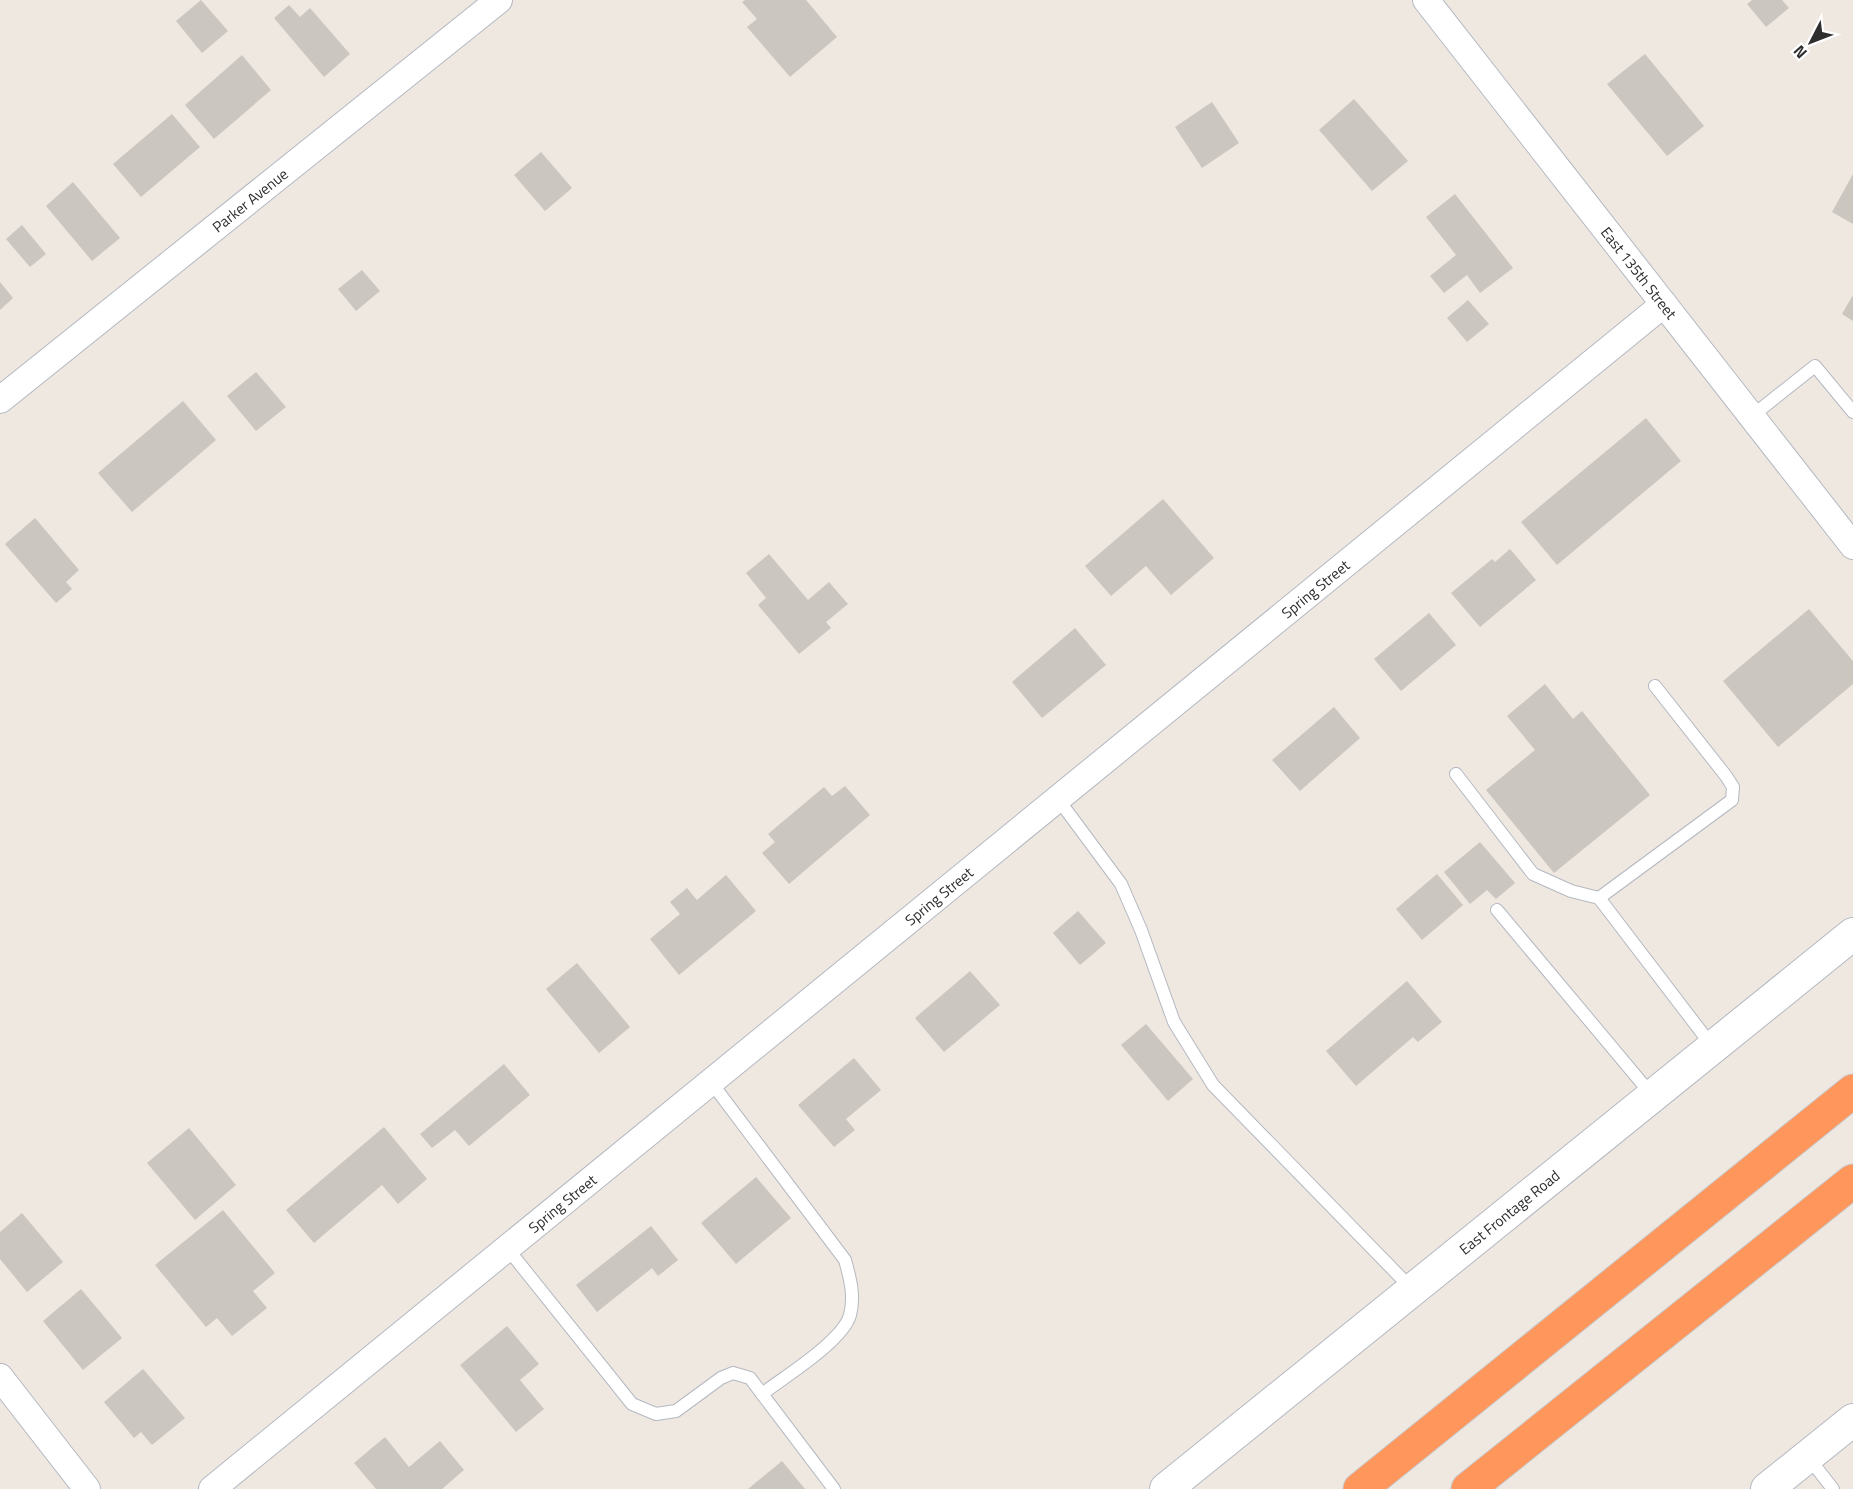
<svg xmlns="http://www.w3.org/2000/svg" width="1853" height="1489" font-family="'Titillium Web',sans-serif">
	<style>
		.building { fill: #cbc6bf }
		.lines { fill: none; stroke-linecap: round; stroke-linejoin: round }
		.service-casing { stroke: #b4b8c1; stroke-width: 14 }
		.minor-casing { stroke: #b4b8c1; stroke-width: 28 }
		.tertiary-casing { stroke: #b4b8c1; stroke-width: 34 }
		.motorway-casing { stroke: #c9c9c9; stroke-width: 35 }
		.service { stroke: #fff; stroke-width: 12 }
		.minor { stroke: #fff; stroke-width: 26 }
		.tertiary { stroke: #fff; stroke-width: 32 }
		.motorway { stroke: #ff965c; stroke-width: 33 }
		.labels { text-anchor: middle; dominant-baseline: central; stroke-width: 6; stroke-linejoin: round; paint-order: stroke }
		.street-label { font-size: 15px; fill: #2e2e2e; stroke: #fff }
	</style>
	<rect width="100%" height="100%" fill="#efe8e1"/>
	<g class="building">
		<path d="M201 0 228 31 202 53 176 21Z"/>
		<path d="M745 0H806L837 37 790 77 747 27 757 19 742 2Z"/>
		<path d="M1752 0H1782L1789 8 1766 27 1747 4Z"/>
		<path d="M289 5 300 17 310 8 350 54 324 77 274 18Z"/>
		<path d="M1645 54 1704 126 1667 156 1607 84Z"/>
		<path d="M242 55 271 90 214 139 185 105Z"/>
		<path d="M1354 99 1408 161 1372 191 1319 130Z"/>
		<path d="M1212 102 1239 143 1202 168 1175 127Z"/>
		<path d="M172 114 200 147 141 197 113 164Z"/>
		<path d="M541 152 572 188 545 211 514 175Z"/>
		<path d="M1853 174V224L1832 212Z"/>
		<path d="M73 182 120 238 92 261 46 206Z"/>
		<path d="M1455 194 1513 268 1480 293 1467 275 1444 293 1430 276 1456 255 1426 217Z"/>
		<path d="M22 225 46 254 30 267 6 239Z"/>
		<path d="M362 270 380 291 356 311 338 289Z"/>
		<path d="M0 282 13 298 0 310Z"/>
		<path d="M1853 295V321L1842 314Z"/>
		<path d="M1468 300 1489 324 1467 342 1447 318Z"/>
		<path d="M256 372 286 407 256 431 227 396Z"/>
		<path d="M183 401 216 440 132 512 98 473Z"/>
		<path d="M1646 418 1681 461 1557 565 1521 522Z"/>
		<path d="M1163 499 1214 558 1171 595 1146 566 1111 596 1085 566Z"/>
		<path d="M35 518 79 570 66 582 72 589 56 603 5 544Z"/>
		<path d="M1510 549 1536 580 1480 627 1451 593 1492 559 1495 562Z"/>
		<path d="M769 554 808 600 829 582 848 604 826 622 831 628 799 654 758 605 766 598 746 573Z"/>
		<path d="M1809 609 1853 661V684L1778 747 1723 681Z"/>
		<path d="M1429 613 1456 645 1401 691 1374 659Z"/>
		<path d="M1075 628 1106 665 1042 718 1012 682Z"/>
		<path d="M1545 684 1573 719 1582 711 1650 795 1554 873 1486 790 1535 750 1507 716Z"/>
		<path d="M1334 707 1360 738 1300 791 1272 760Z"/>
		<path d="M845 786 870 815 789 884 762 853 775 842 768 834 824 787 832 796Z"/>
		<path d="M1480 842 1515 883 1496 899 1487 890 1470 904 1444 872Z"/>
		<path d="M1437 874 1463 905 1422 940 1396 909Z"/>
		<path d="M726 875 756 911 679 975 650 939 680 914 670 902 687 888 697 900Z"/>
		<path d="M1078 911 1106 943 1080 965 1053 933Z"/>
		<path d="M577 963 630 1027 599 1053 546 989Z"/>
		<path d="M970 971 1000 1005 944 1052 915 1018Z"/>
		<path d="M1407 981 1442 1022 1418 1042 1413 1037 1356 1086 1326 1051Z"/>
		<path d="M1146 1024 1193 1079 1168 1101 1121 1045Z"/>
		<path d="M854 1058 881 1090 846 1119 855 1130 834 1147 798 1105Z"/>
		<path d="M504 1064 530 1095 469 1146 455 1130 432 1148 420 1134Z"/>
		<path d="M384 1127 427 1179 398 1204 382 1185 314 1243 286 1210Z"/>
		<path d="M189 1128 236 1185 195 1220 147 1163Z"/>
		<path d="M756 1177 791 1218 736 1264 701 1223Z"/>
		<path d="M223 1210 275 1273 253 1291 267 1308 232 1336 217 1318 206 1327 155 1265Z"/>
		<path d="M22 1213 63 1262 27 1292 0 1259V1232Z"/>
		<path d="M651 1226 678 1260 658 1276 652 1268 597 1312 576 1285Z"/>
		<path d="M81 1289 122 1338 83 1370 43 1321Z"/>
		<path d="M507 1326 539 1364 520 1380 544 1409 516 1432 460 1365Z"/>
		<path d="M143 1369 185 1418 152 1445 141 1432 134 1438 104 1402Z"/>
		<path d="M385 1437 409 1467 440 1441 464 1470 442 1489H376L354 1463Z"/>
		<path d="M782 1461 805 1489H748Z"/>
	</g>
	<g class="lines">
		<defs>
			<g id="service">
				<path d="M1752 416 1815 366 1853 412"/>
				<path d="M1655 686 1726 776 1733 787 1732 800 1599 898 1712 1046"/>
				<path d="M1456 774 1533 874 1571 891 1599 898"/>
				<path d="M1058 799 1121 884 1141 930 1174 1022 1213 1085 1412 1289"/>
				<path d="M1497 910 1651 1094"/>
				<path d="M711 1082 845 1260C850 1278 855 1296 850 1315 843 1341 784 1377 762 1394"/>
				<path d="M507 1248 632 1404 656 1414 676 1411 721 1378 733 1373 750 1378 834 1489"/>
				<path d="M1808 1457 1833 1489"/>
			</g>
			<g id="minor">
				<path id="s1" d="M1426 0 1853 546"/>
				<path id="s2" d="M0 400 499 0"/>
				<path d="M0 1377 87 1489"/>
				<path id="s3" d="M212 1489 1664 304"/>
			</g>
			<g id="tertiary">
				<path id="s4" d="M1166 1489 1853 934"/>
				<path d="M1767 1489 1853 1420"/>
			</g>
			<g id="motorway">
				<path d="M1360 1489 1853 1091"/>
				<path d="M1468 1489 1853 1181"/>
			</g>
		</defs>
		<use href="#service" class="service-casing"/>
		<use href="#minor" class="minor-casing"/>
		<use href="#tertiary" class="tertiary-casing"/>
		<use href="#motorway" class="motorway-casing"/>
		<use href="#service" class="service"/>
		<use href="#minor" class="minor"/>
		<use href="#tertiary" class="tertiary"/>
		<use href="#motorway" class="motorway"/>
	</g>
	<g class="labels">
		<g class="street-label">
			<text stroke="none"><textPath href="#s2" startOffset="320">Parker Avenue</textPath></text>
			<text stroke="none"><textPath href="#s1" startOffset="346">East 135th Street</textPath></text>
			<text stroke="none"><textPath href="#s3" startOffset="1424">Spring Street</textPath></text>
			<text stroke="none"><textPath href="#s3" startOffset="938">Spring Street</textPath></text>
			<text stroke="none"><textPath href="#s3" startOffset="452">Spring Street</textPath></text>
			<text stroke="none"><textPath href="#s4" startOffset="441">East Frontage Road</textPath></text>
		</g>
	</g>
	<g transform="translate(1811 42) rotate(228)" stroke="#ffffff" stroke-width="4.5" paint-order="stroke">
	<path d="M0-4.5L10 22L0 15L-10 22Z" fill="#2e2e2e"/>
	<text y="-9" font-size="16" font-weight="bold" text-anchor="middle" fill="#2e2e2e">N</text>
	</g>
</svg>
